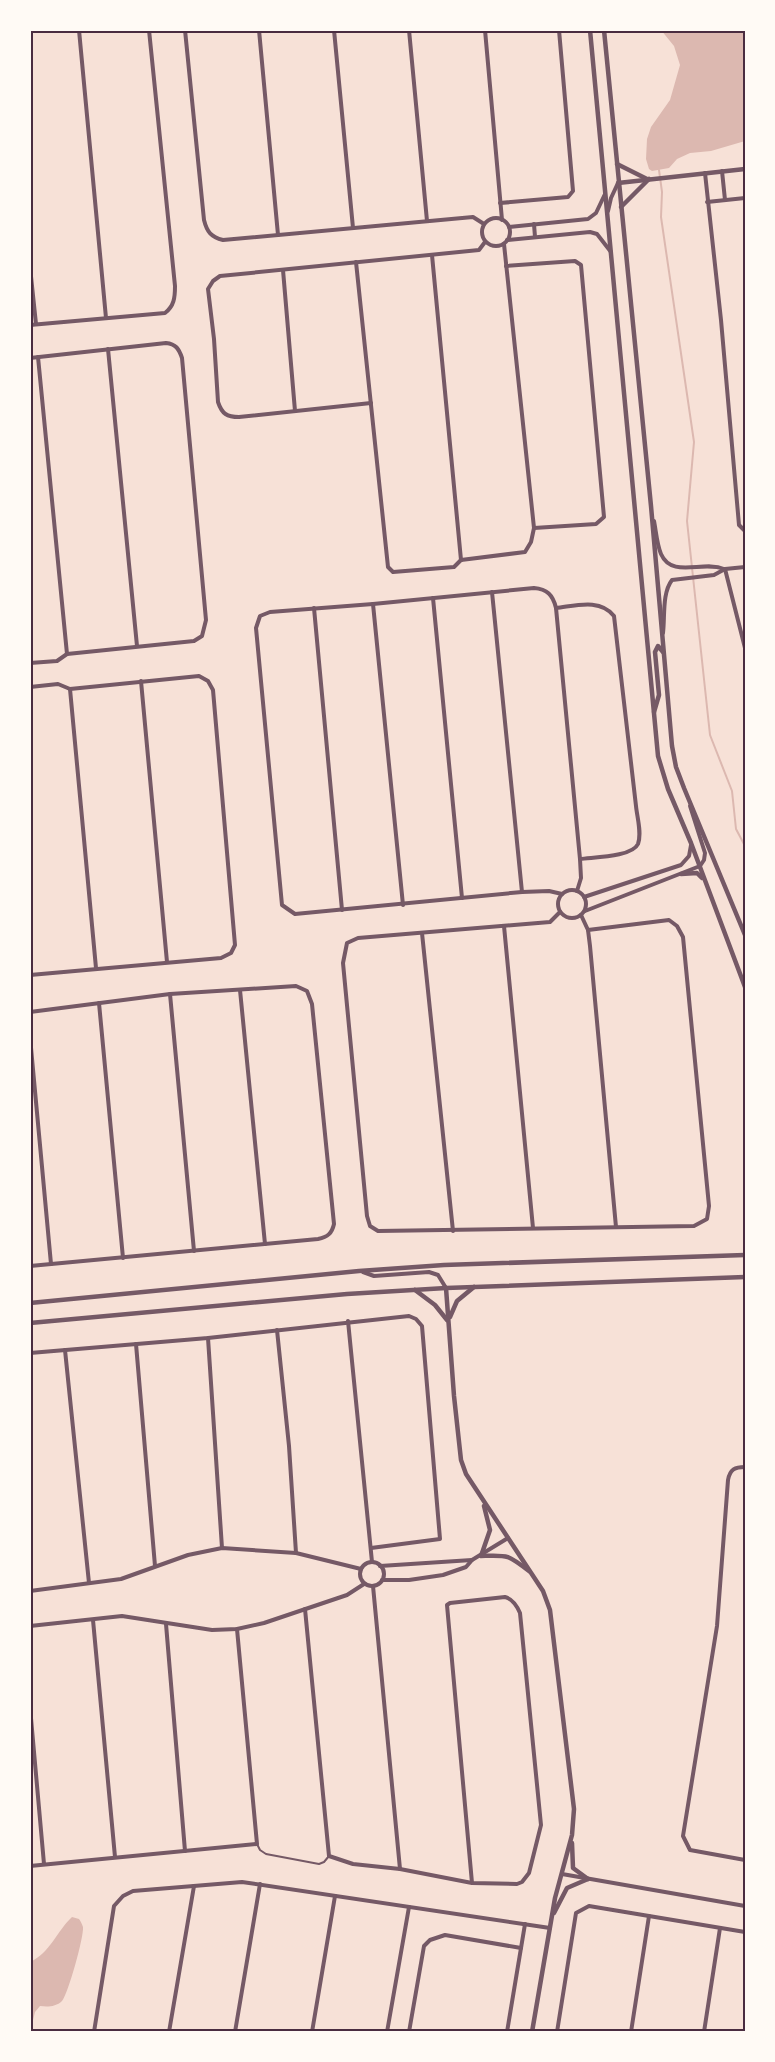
<svg xmlns="http://www.w3.org/2000/svg" width="775" height="2062" font-family="'Noto Sans',sans-serif">
	<style>
		.water { fill: #dcb8b0 }
		.lines { fill: none; stroke-linecap: round; stroke-linejoin: round }
		.stream { stroke: #dcb8b0; stroke-width: 2 }
		.service { stroke: #755966; stroke-width: 2 }
		.minor { stroke: #755966; stroke-width: 4 }
		.tertiary { stroke: #755966; stroke-width: 4.5 }
		.neatline { fill: none; stroke: #4a2c40; stroke-width: 2 }
	</style>
	<rect width="100%" height="100%" fill="#f7e1d7"/>
	<g class="water">
		<path d="M661 30H745V141L711 151 690 153 677 159 669 168 652 171 649 169 646 159 647 139 651 127 670 100 680 65 674 46Z"/>
		<path d="M72 1917 79 1919C81 1922 82 1924 83 1927 84 1937 68 1994 62 2001 56 2007 47 2007 40 2006L35 2012 30 2032V1962C50 1953 57 1931 72 1917Z"/>
	</g>
	<g class="lines">
		<path class="stream" d="M659 170 662 192 661 217 694 442 687 521 710 735 732 791 736 829 745 846"/>
		<path class="service" d="M257 1844 260 1850 266 1854 319 1864 324 1862 329 1856"/>
		<g class="minor">
			<path d="M79 30 106 318"/>
			<path d="M185 30 204 220C207 232 211 237 223 240L473 217 484 224"/>
			<path d="M259 30 278 235"/>
			<path d="M334 30 353 228"/>
			<path d="M409 30 427 221"/>
			<path d="M485 30 502 220"/>
			<path d="M722 171 725 200"/>
			<path d="M705 173 721 320 739 525 745 531"/>
			<path d="M707 202 745 198"/>
			<path d="M500 203 568 197 573 191 559 30"/>
			<path d="M608 211 611 198 618 183"/>
			<circle cx="496" cy="232" r="14"/>
			<path d="M534 224 535 237"/>
			<path d="M509 227 588 219 596 213 605 194"/>
			<path d="M507 240 590 232 597 234 611 252"/>
			<path d="M432 255 461 560"/>
			<path d="M356 262 388 567 393 572 454 567 461 560"/>
			<path d="M506 266 575 261 581 265 604 517 596 524 534 528"/>
			<path d="M30 267 36 324"/>
			<path d="M283 270 295 411"/>
			<path d="M30 325 165 313C174 306 175 298 175 286L149 30"/>
			<path d="M108 349 137 646"/>
			<path d="M38 357 67 654"/>
			<path d="M30 358 166 343C176 344 179 349 182 358L206 620 202 636 194 641 67 654 57 661 30 663"/>
			<path d="M371 403 239 417C227 417 222 414 218 402L214 339 208 289 213 281 220 276 479 250 485 242"/>
			<path d="M654 521C656 531 657 545 661 554 672 579 703 560 724 569"/>
			<path d="M461 560 525 552 531 542 534 528 504 244"/>
			<path d="M725 569 745 648"/>
			<path d="M492 592 522 892"/>
			<path d="M433 598 462 898"/>
			<path d="M373 604 403 905"/>
			<path d="M314 608 342 910"/>
			<path d="M556 608C575 606 600 598 614 616L636 806C637 817 642 833 638 844 632 857 594 857 580 859"/>
			<path d="M663 633C665 616 662 593 672 580L714 575 725 569 745 567"/>
			<path d="M141 681 167 962"/>
			<path d="M30 687 58 684 70 689 199 676 208 681 213 690 235 945 231 953 221 958 30 975"/>
			<path d="M70 689 96 968"/>
			<circle cx="572" cy="904" r="14"/>
			<path d="M562 894 549 891 522 892 295 914 282 905 256 628 260 616 270 612 373 604 534 588C547 589 553 595 556 608L580 859 581 878 577 891"/>
			<path d="M584 897 681 865 689 856 691 845"/>
			<path d="M585 911 700 866 704 860 705 853 690 806"/>
			<path d="M560 912 550 922 358 938 347 943 343 963 367 1216 370 1226 378 1231 694 1226 707 1219 709 1206 683 937 677 926 669 920 588 930"/>
			<path d="M581 915 588 930 590 946 616 1227"/>
			<path d="M504 926 533 1228"/>
			<path d="M422 933 453 1231"/>
			<path d="M240 990 265 1244"/>
			<path d="M170 994 194 1251"/>
			<path d="M99 1003 123 1258"/>
			<path d="M30 1012 170 994 296 986 307 991 312 1004 334 1224C332 1233 328 1237 318 1239L30 1266"/>
			<path d="M30 1037 51 1264"/>
			<path d="M363 1272 374 1276 429 1272 438 1275 446 1288"/>
			<path d="M348 1321 372 1562"/>
			<path d="M277 1330 289 1446 296 1553"/>
			<path d="M208 1338 222 1548"/>
			<path d="M136 1344 155 1566"/>
			<path d="M65 1350 89 1583"/>
			<path d="M30 1353 208 1338 409 1316 416 1319 422 1326 440 1539 371 1548"/>
			<path d="M745 1467C735 1467 730 1469 728 1480L717 1626 683 1836 690 1850 745 1860"/>
			<circle cx="372" cy="1574" r="12"/>
			<path d="M380 1566 472 1560"/>
			<path d="M382 1580H409L443 1575 466 1567 472 1560 508 1538"/>
			<path d="M373 1586 400 1869"/>
			<path d="M30 1591 121 1579 188 1555 222 1548 296 1553 361 1569"/>
			<path d="M305 1609 329 1856 353 1864 400 1869 472 1883 517 1884 522 1882 529 1873 541 1825 520 1613C517 1606 513 1599 505 1597L450 1603 447 1605 472 1883"/>
			<path d="M93 1620 115 1857"/>
			<path d="M166 1624 185 1851"/>
			<path d="M30 1626 122 1616 212 1630 237 1629 264 1623 347 1595 364 1584"/>
			<path d="M30 1707 44 1864"/>
			<path d="M30 1866 257 1844 237 1629"/>
			<path d="M562 1874 745 1906"/>
			<path d="M94 2032 114 1906 123 1896 133 1891 242 1882 550 1928"/>
			<path d="M169 2032 194 1886"/>
			<path d="M235 2032 260 1884"/>
			<path d="M312 2032 335 1896"/>
			<path d="M387 2032 409 1907"/>
			<path d="M409 2032 424 1946 430 1940 445 1935 521 1948"/>
			<path d="M507 2032 525 1924"/>
			<path d="M557 2032 576 1913 589 1906 745 1932"/>
			<path d="M631 2032 649 1916"/>
			<path d="M704 2032 720 1928"/>
		</g>
		<g class="tertiary">
			<path d="M590 30 658 756 668 789 691 843 745 987"/>
			<path d="M604 30 651 506 672 746 676 767 684 788 745 935"/>
			<path d="M617 164 647 179"/>
			<path d="M618 183 745 169"/>
			<path d="M621 207 649 179"/>
			<path d="M654 712 659 695 655 652 658 646 663 652"/>
			<path d="M681 874 697 873 702 878"/>
			<path d="M446 1288 454 1396 461 1460 466 1474 543 1591 550 1610 574 1809 572 1835 555 1898 532 2032"/>
			<path d="M415 1290 435 1305 447 1320"/>
			<path d="M30 1303 359 1271 444 1265 745 1255"/>
			<path d="M450 1317 457 1301 474 1287"/>
			<path d="M30 1323 347 1294 446 1288 745 1277"/>
			<path d="M484 1506 490 1530 481 1556C508 1555 507 1554 529 1571"/>
			<path d="M572 1843 573 1868 588 1879"/>
			<path d="M554 1913 567 1888 588 1879"/>
		</g>
	</g>
	<rect width="775" height="2062" fill="none" stroke="#fffaf5" stroke-width="63"/>
	<rect x="32" y="32" width="712" height="1998" class="neatline"/>
</svg>
